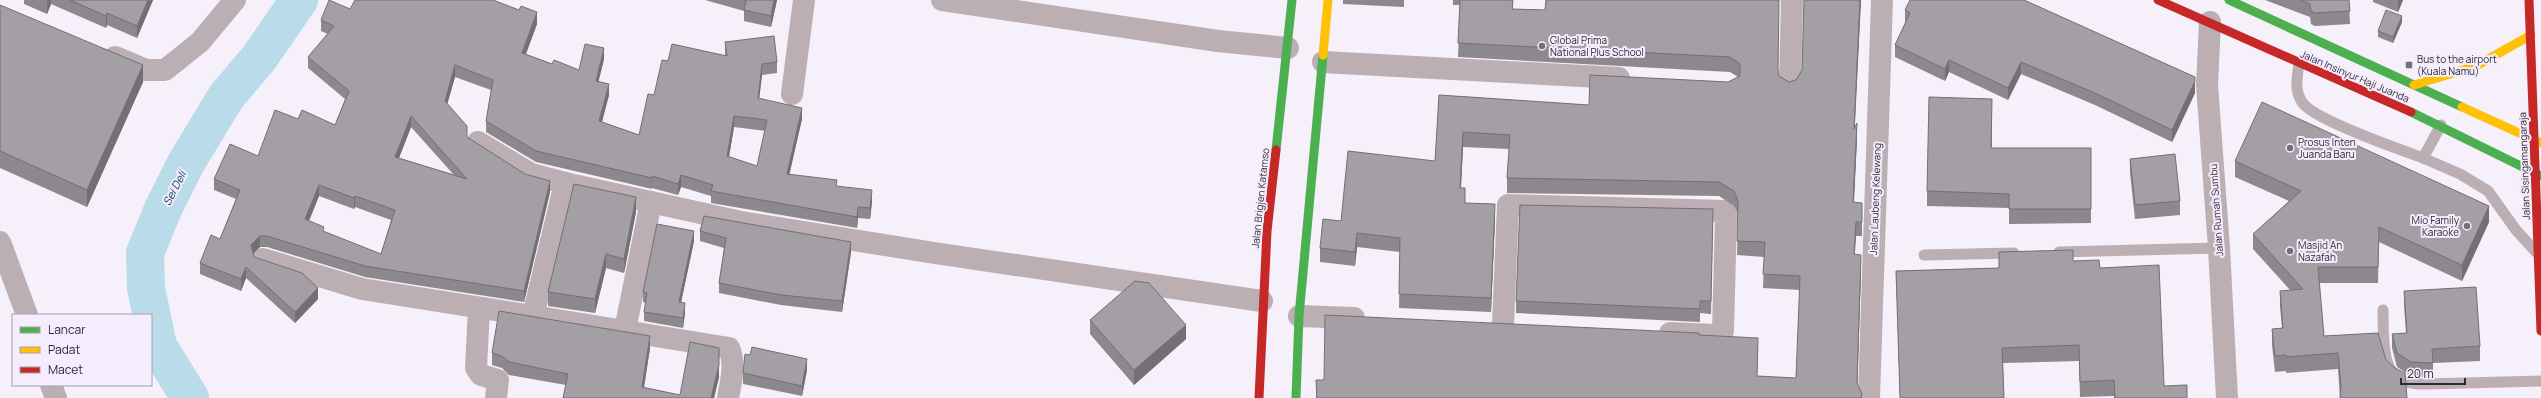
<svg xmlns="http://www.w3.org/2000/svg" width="2541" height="398" font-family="Manrope,sans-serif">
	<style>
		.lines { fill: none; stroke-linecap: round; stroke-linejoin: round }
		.river { stroke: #badbea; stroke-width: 38 }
		.lane { stroke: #bbafb4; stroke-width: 11 }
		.street { stroke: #bbafb4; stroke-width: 22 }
		.fast { stroke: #4caf50; stroke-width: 9 }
		.slow { stroke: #ffc107; stroke-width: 9 }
		.jam { stroke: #c62828; stroke-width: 9 }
		.wall { fill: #8d888e; fill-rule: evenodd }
		.shaded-wall { fill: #736f74 }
		.building { fill: #a49ea5; stroke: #736f74; fill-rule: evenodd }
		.poi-dot { fill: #746f78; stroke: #f5ecfd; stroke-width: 1.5 }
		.labels { text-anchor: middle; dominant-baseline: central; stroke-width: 4; stroke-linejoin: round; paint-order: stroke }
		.poi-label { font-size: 10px; fill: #2e2933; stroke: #f5ecfd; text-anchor: start }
		.street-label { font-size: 10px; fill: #2e2933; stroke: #f5ecfd }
		.water-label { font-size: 11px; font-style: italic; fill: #00485b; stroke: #f5ecfd }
	</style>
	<rect width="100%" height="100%" fill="#f5f0f9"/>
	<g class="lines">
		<path class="river" d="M190 398 158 346 146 288 145 253 163 209 186 163 226 97 259 58 299 0"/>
		<g class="lane">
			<path d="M2299 64C2297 79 2294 89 2302 102 2312 119 2401 150 2423 158L2441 125"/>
			<path d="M2423 158 2460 174 2488 191 2516 230 2536 252"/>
			<path d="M2059 252 2219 248"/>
			<path d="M1924 255 2014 253"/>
			<path d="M2383 310C2384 332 2379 375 2407 382 2413 384 2420 384 2426 384L2541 381"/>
		</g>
		<g class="street">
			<path d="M942 0 1218 41 1288 48"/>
			<path d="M2210 22 2207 85 2219 248 2227 398"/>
			<path d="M115 57 146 70H165L200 42 235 0"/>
			<path d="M1323 62 1619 78"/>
			<path d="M1790 84 1792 0"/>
			<path d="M792 94 804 0"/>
			<path d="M478 142 531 174 565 183"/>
			<path d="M0 242 27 315"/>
			<path d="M263 259 362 289 533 316 565 183 741 222 941 254 1262 301"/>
			<path d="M479 308 476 368 481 375 498 380 496 398"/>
			<path d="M533 316 729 348C736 364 731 381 728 398"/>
			<path d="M1299 316 1354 318"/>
			<path d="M1503 325 1508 205 1724 211 1726 215 1723 331 1715 335 1670 333"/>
			<path d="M625 330 651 202"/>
			<path d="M51 385 56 398"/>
			<path d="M1869 398 1882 0"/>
		</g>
		<g class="fast">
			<path d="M2229 0 2462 107"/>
			<path d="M2411 112 2541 176"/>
			<path d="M1276 150 1292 0"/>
			<path d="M1296 398 1299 316 1323 55"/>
		</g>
		<g class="slow">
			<path d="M1323 55 1328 0"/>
			<path d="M2414 85 2476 66 2531 35"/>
			<path d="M2462 107 2541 143"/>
		</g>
		<g class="jam">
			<path d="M2158 0 2411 112"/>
			<path d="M2529 0 2541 331"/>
			<path d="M1259 398 1267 231 1276 150"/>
		</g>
	</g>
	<g class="wall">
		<path d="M24 0H153L137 38 107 25 106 28 51 4 47 14 24 4Z"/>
		<path d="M705 0H777L771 27 744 21V11Z"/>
		<path d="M1343 0H1404V7L1343 4Z"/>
		<path d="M1453 0H1513V9L1545 10 1546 0 1778 71 1779 76 1789 82 1796 80 1802 70 1804 0H1861L1854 128 1857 138 1854 202 1862 217V236H1856L1854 254 1861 269 1857 384 1862 398H1316V380H1324L1699 335 1758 352 1757 376 1796 378 1800 290 1763 288 1764 257 1737 255 1738 215 1734 206 1719 196 1507 193V178L1509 149 1463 147 1461 188 1465 203 1495 218 1491 312 1399 308 1400 252 1357 247 1355 266 1320 262V248L1341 221 1435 161 1439 95 1589 105 1728 82 1738 77 1730 72 1458 57 1460 5H1453Z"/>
		<path d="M2265 0H2349L2350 24 2315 26 2311 24 2310 17Z"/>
		<path d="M2373 0H2403L2398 12 2373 2Z"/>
		<path d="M0 5 143 82 87 207 0 168Z"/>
		<path d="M350 9 537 24 526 54 552 64 579 70 604 59 598 82 609 95 602 122 639 135 668 61 725 56V42L777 62V73L762 75 759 98 802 119 789 174 837 186 872 202 870 219 858 218 857 228 711 203V196L681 187 678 195 652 188V189L536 162 486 132V121L491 90 455 77 447 104 467 137 550 192 524 302 365 277 267 247H260L253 253 254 257 318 299 295 323 246 278 241 291 200 274V263L220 239 236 199 214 190V179L258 156 298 119 335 125 345 99 308 68V57L328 34 321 31V20ZM411 127 454 175 399 158ZM734 127 765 131 757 166 729 157ZM319 196 354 209 355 207 391 220 381 254 324 232 309 221Z"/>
		<path d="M1905 10 2195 93 2172 142 2095 105 2021 74 2008 100 1949 72 1945 81 1895 57V45L1905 23Z"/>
		<path d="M2402 22 2393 43 2378 37V31Z"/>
		<path d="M1992 113V148H2091V223L2009 224V208L1927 206V191Z"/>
		<path d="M2130 159 2180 201V215L2135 219 2130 173Z"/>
		<path d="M2235 161 2489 222 2462 281 2379 242 2378 283H2319L2324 336 2378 333 2340 398 2338 369 2286 373V371L2275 372 2272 345V329L2282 328 2280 306V291L2290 290 2253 249V234L2289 201 2235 177Z"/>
		<path d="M636 212 624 273 606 268 595 313 548 306V292Z"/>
		<path d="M1713 221 1711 314 1700 313V322L1516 313V301Z"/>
		<path d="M700 231 851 252 842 312 781 305 719 293V283L724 248 700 241Z"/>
		<path d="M694 241 681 302 685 313 683 328 644 321V312L646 303 643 302V292Z"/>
		<path d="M1999 252 2073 261 2100 268 2164 386 2187 398H2114V396L2080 397 2079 361 2003 363 2004 398H1900L1896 271 1999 268Z"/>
		<path d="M2404 291 2480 346V361L2433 363V377L2411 376 2397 367 2392 348V334L2406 333 2404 305Z"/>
		<path d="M1090 320 1186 339 1134 385 1090 334Z"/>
		<path d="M650 348 644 388 680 395 719 377 714 398 566 385 509 375 502 368 492 365V353Z"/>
		<path d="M807 370 802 396 743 384V373Z"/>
	</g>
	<g class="shaded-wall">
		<path d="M48 0H51V4L47 14V2Z"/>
		<path d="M148 0H153L137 38V26Z"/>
		<path d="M774 0H777L771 27V16Z"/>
		<path d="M1860 0H1861L1854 144V129Z"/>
		<path d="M2399 0H2403L2398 12V2Z"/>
		<path d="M537 12V24L522 64V53Z"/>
		<path d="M107 13V25L106 28V16Z"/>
		<path d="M2402 16V22L2393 43V37Z"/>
		<path d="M604 48V59L596 92V81Z"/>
		<path d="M1949 60V72L1945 81V69Z"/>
		<path d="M2021 62V74L2008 100V88Z"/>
		<path d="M762 64V75L758 109V98Z"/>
		<path d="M143 65V82L87 207V190Z"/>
		<path d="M455 65V77L445 112V101Z"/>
		<path d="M2195 81V93L2172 142V130Z"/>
		<path d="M609 84V95L599 132V121Z"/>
		<path d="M802 108V119L787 185V174Z"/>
		<path d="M411 116V127L395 168V157Z"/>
		<path d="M734 116V127L727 168V156Z"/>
		<path d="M1857 123V138L1853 217V202Z"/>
		<path d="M1463 132V147L1460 203V188Z"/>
		<path d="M681 175V187L678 195V184Z"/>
		<path d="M550 181V192L524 302V291Z"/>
		<path d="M319 185V196L305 230V219Z"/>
		<path d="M872 190V202L870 219V208Z"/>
		<path d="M355 196V207L354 209V198Z"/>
		<path d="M636 197V212L624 273V259Z"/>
		<path d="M1495 204V218L1491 312V298Z"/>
		<path d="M2489 206V222L2462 281V265Z"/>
		<path d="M858 207V218L857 228V217Z"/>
		<path d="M1856 222V236L1854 268V254Z"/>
		<path d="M694 231V241L679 312V302Z"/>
		<path d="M1357 233V247L1355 266V252Z"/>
		<path d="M260 236V247L251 256V245Z"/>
		<path d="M851 242V252L842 312V301Z"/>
		<path d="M606 254V268L595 313V299Z"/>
		<path d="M1861 255V269L1857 398V383Z"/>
		<path d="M246 267V278L241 291V279Z"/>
		<path d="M318 288V299L295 323V312Z"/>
		<path d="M685 303V313L683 328V318Z"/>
		<path d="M1186 325V339L1134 385V370Z"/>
		<path d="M650 336V348L642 398V387Z"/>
		<path d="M807 359V370L802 396V386Z"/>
		<path d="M719 360V377L714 398H711Z"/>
	</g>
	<g class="building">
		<path d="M70 0H148L137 26 107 13 106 16Z"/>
		<path d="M329 0 350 9 355 0H493L519 10 521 6 537 12 522 53 552 64 554 60 579 70 585 44 604 48 596 81 609 84 599 121 639 135 648 94 654 95 662 60 668 61 672 44 727 56 725 42 774 36 777 62 762 64 758 98 802 108 787 174 837 180 836 186 872 190 870 208 858 207 857 217 711 191 713 185 681 175 678 184 652 176V178L536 151 486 121 493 80 455 65 445 101 467 126V137L525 174 550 181 524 291 365 266 267 236H260L251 245 254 257 302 273 318 288 295 312 246 267 241 279 200 263 211 235 220 239 240 190 214 179 230 144 258 156 275 110 298 119 302 110 335 125 349 91 308 57 334 26 321 20ZM411 116 467 179 395 157ZM734 116 767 120 757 166 727 156ZM319 185 354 198 355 196 395 210 381 254 323 231 324 227 305 219Z"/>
		<path d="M743 0H774L771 16 744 10 746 1Z"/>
		<path d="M1460 0H1513L1512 9 1545 10 1546 0H1779L1778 69 1779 76 1789 82 1796 80 1802 70 1804 0H1860L1854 129 1857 123 1853 202 1862 203V222H1856L1854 254 1861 255 1857 383 1862 394 1861 398H1317L1316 380H1324L1325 315 1699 333V335L1758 338 1757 376 1796 378 1800 276 1763 274 1765 242 1737 241 1738 201 1734 191 1719 182 1507 178 1510 135 1463 132 1460 188H1465V203L1495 204 1491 298 1399 294 1400 238 1357 233 1355 252 1320 248 1323 219 1341 221 1348 151 1435 161 1439 95 1589 105 1590 75 1728 82 1740 76V64L1730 57 1458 43Z"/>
		<path d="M1910 0H2024L2175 68 2195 77V81L2172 130 2095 93 2021 62 2008 88 1949 60 1945 69 1895 45 1910 13 1905 10Z"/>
		<path d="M2300 0H2349L2350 11 2315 13 2311 11 2310 4Z"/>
		<path d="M0 5 143 65 87 190 0 151Z"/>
		<path d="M2386 10 2402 16 2393 37 2378 31Z"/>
		<path d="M1929 97 1992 99 1991 148H2091V209H2009V194L1927 191Z"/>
		<path d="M2262 102 2489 206 2462 265 2379 227 2378 267H2318L2324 336 2378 333 2386 360 2395 368 2405 373 2407 398H2340L2341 386 2338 353 2286 357V355L2275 356 2272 329 2283 328 2280 291 2303 289 2253 234 2301 191 2235 161Z"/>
		<path d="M2175 154 2180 201 2135 205 2130 159Z"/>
		<path d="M574 184 636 197 624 259 606 254 595 299 548 292Z"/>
		<path d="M1520 205 1713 209 1711 301H1700V309L1516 301Z"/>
		<path d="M704 216 851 242 842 301 781 295 719 283 726 238 700 231Z"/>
		<path d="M657 224 694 231 679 302 685 303 683 318 644 312 647 293 643 292Z"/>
		<path d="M2073 250V261L2099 260 2100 268 2159 265 2164 386 2187 385V398H2115L2114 380 2080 382 2079 345 2002 348 2004 398H1900L1896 271 1999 268V252Z"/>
		<path d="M1135 281 1149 283 1186 325 1134 370 1090 320Z"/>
		<path d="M2476 287 2480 346 2432 349 2433 363 2411 362 2397 353 2392 334 2407 333 2404 291Z"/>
		<path d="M499 311 650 336 642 387 680 395 690 342 719 348V365L711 398H563L568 374 509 362 502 356 492 353Z"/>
		<path d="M752 347 807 359 802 386 743 373 745 354 750 355Z"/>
	</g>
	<g class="poi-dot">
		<circle cx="1542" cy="46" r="4"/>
		<rect x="2405" y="61" width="8" height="8" rx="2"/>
		<circle cx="2290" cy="148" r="4"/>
		<circle cx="2467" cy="226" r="4"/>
		<circle cx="2290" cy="251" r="4"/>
	</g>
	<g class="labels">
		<g class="poi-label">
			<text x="1550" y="40">Global Prima<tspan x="1550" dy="12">National Plus School</tspan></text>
			<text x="2417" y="59">Bus to the airport<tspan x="2417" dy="12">(Kuala Namu)</tspan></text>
			<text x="2298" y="142">Prosus Inten<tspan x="2298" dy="12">Juanda Baru</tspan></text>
			<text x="2459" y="220" text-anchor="end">Mio Family<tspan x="2459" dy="12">Karaoke</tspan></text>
			<text x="2298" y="245">Masjid An<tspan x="2298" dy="12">Nazafah</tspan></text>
		</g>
		<g class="street-label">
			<text transform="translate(2355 76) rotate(23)">Jalan Insinyur Haji Juanda</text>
			<text transform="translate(2524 166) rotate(-92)">Jalan Sisingamangaraja</text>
			<text transform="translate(1260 198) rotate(-84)">Jalan Brigjen Katamso</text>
			<text transform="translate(1875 199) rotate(-88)">Jalan Laubeng Kelewang</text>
			<text transform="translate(2216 210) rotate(-94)">Jalan Rumah Sumbu</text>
		</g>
		<g class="water-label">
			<text transform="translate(174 188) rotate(-63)">Sei Deli</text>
		</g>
	</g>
	<rect x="12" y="314" width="140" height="72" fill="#f5ecfd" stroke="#a59eac"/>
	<rect x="20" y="327" width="20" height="6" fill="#4caf50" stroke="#a59eac"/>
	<text x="48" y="334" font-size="12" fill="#2e2933">Lancar</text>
	<rect x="20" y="347" width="20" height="6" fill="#ffc107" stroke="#a59eac"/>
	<text x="48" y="354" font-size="12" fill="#2e2933">Padat</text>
	<rect x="20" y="367" width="20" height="6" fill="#c62828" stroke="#a59eac"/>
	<text x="48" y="374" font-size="12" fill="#2e2933">Macet</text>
	<path d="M2401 378v6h64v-6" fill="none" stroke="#2e2933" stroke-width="2"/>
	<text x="2407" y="378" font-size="12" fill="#2e2933" stroke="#f5ecfd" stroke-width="3" paint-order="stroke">20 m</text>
</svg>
